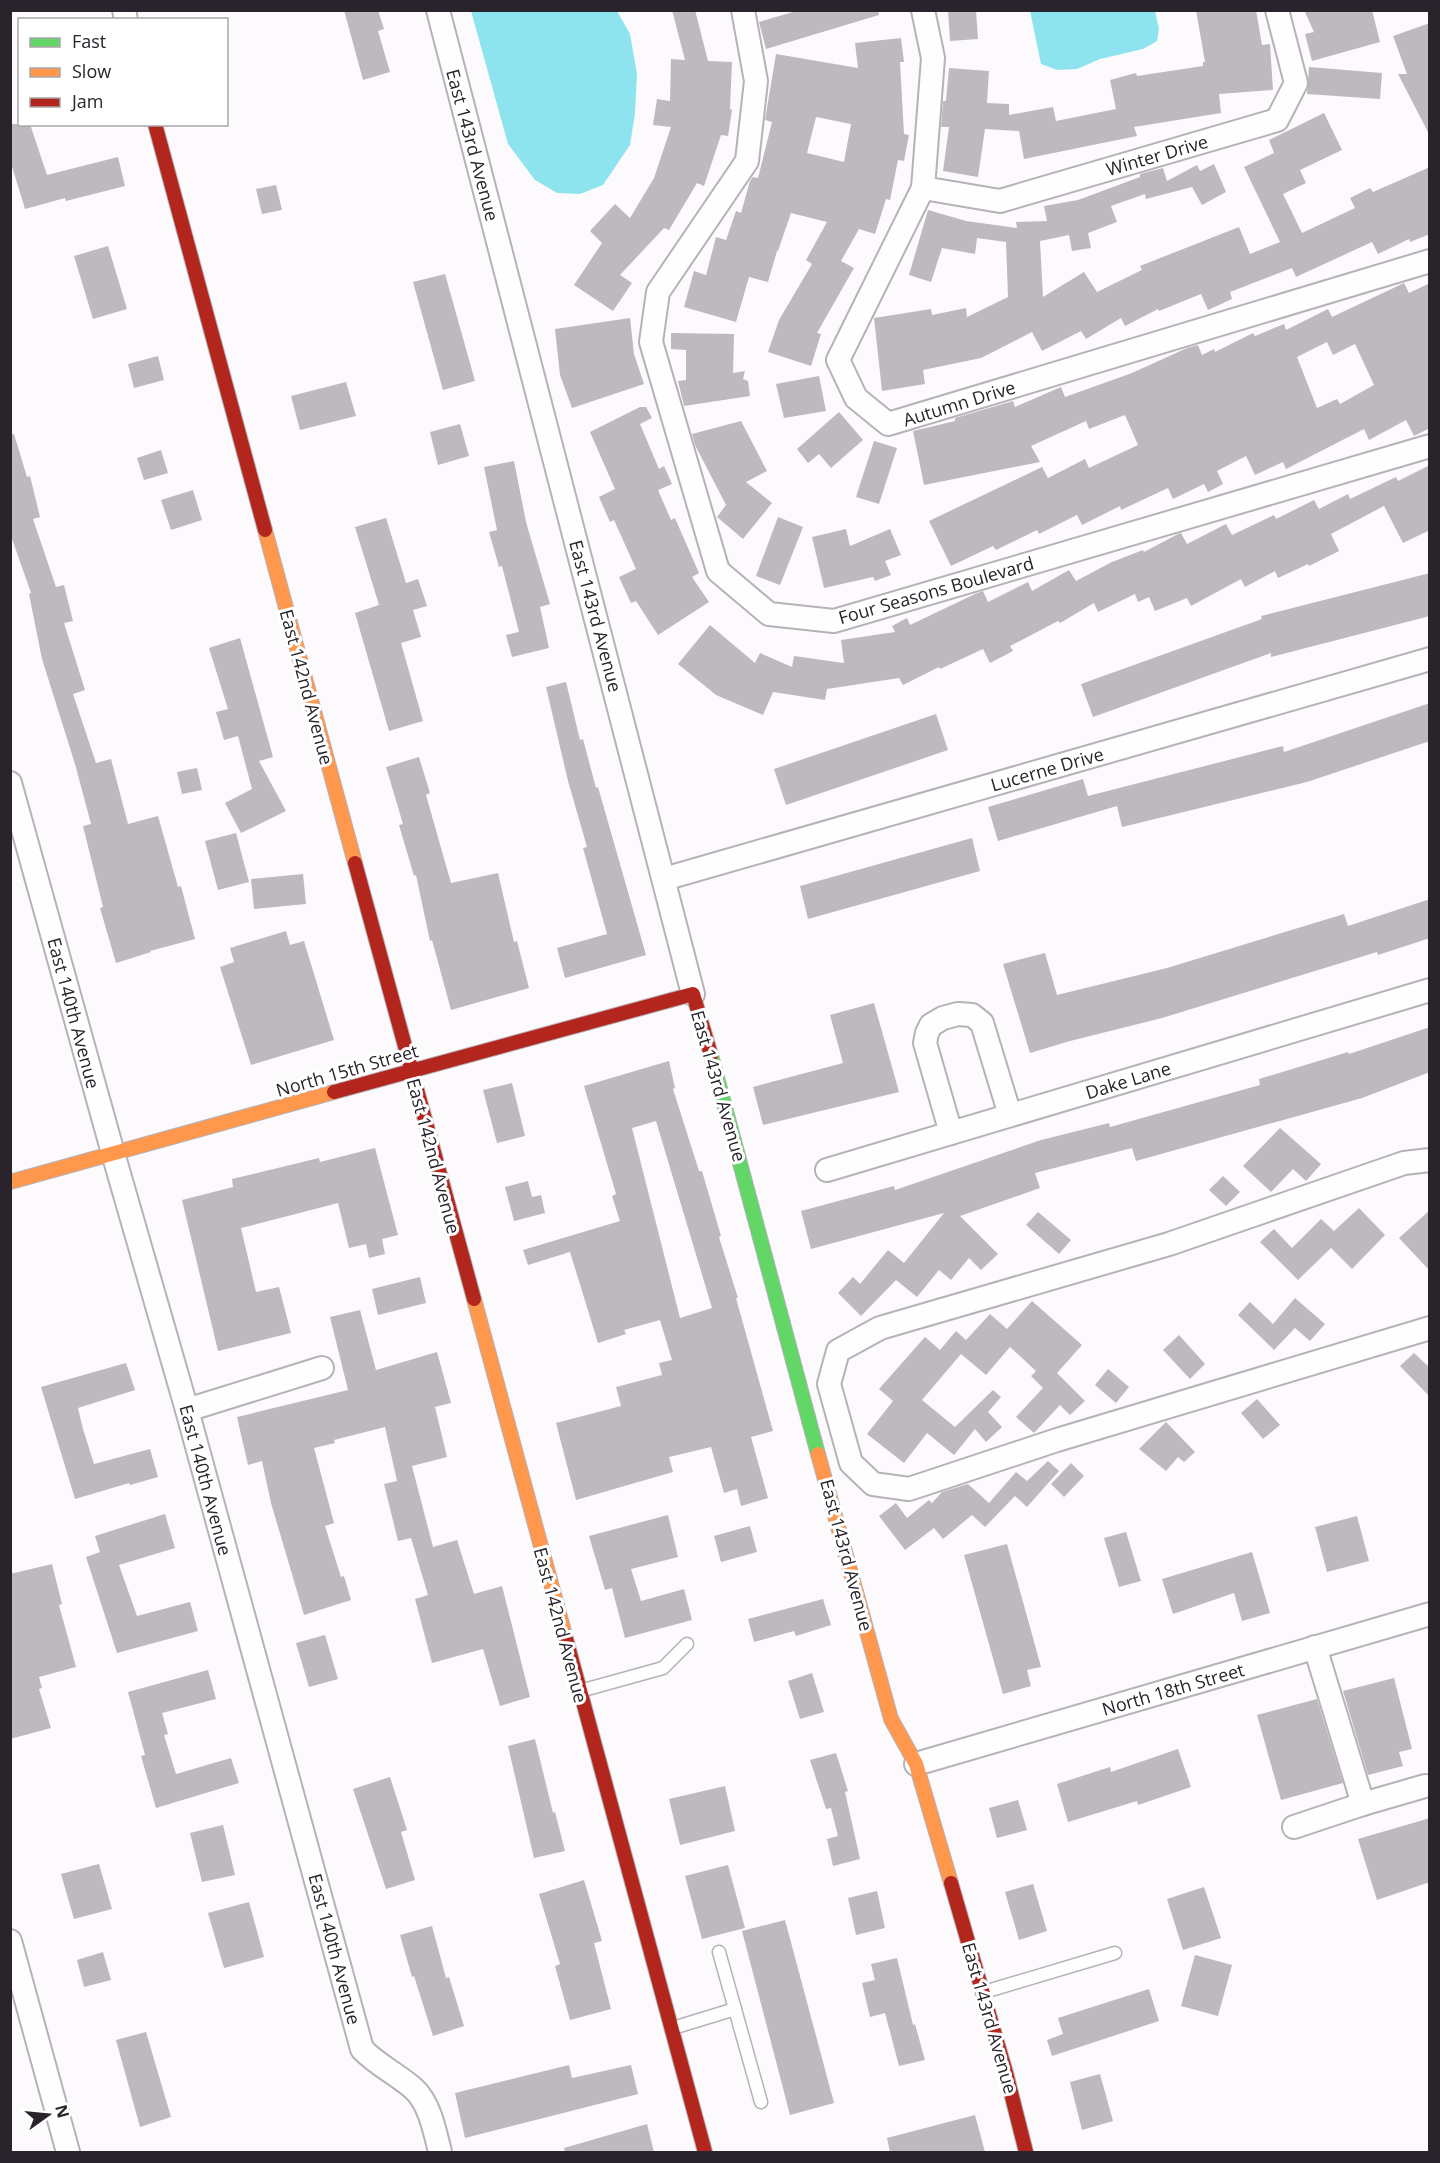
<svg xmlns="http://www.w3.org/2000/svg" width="1440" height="2163" font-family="'Open Sans',sans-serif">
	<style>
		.water { fill: #8de4ee }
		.building { fill: #bdb9bf; fill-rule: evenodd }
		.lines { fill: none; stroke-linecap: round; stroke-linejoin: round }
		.lane-casing { stroke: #b6b2b8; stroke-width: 15 }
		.street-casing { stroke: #b6b2b8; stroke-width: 26 }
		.fast-casing { stroke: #b6b2b8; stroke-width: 16 }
		.slow-casing { stroke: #b6b2b8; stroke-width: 16 }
		.jam-casing { stroke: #b6b2b8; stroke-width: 16 }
		.lane { stroke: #fffeff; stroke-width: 12 }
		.street { stroke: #fffeff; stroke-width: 22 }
		.fast { stroke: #63d668; stroke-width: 14 }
		.slow { stroke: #ff974d; stroke-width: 14 }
		.jam { stroke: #b3261e; stroke-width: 14 }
		.labels { text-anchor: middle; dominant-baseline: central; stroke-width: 6; stroke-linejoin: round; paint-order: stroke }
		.street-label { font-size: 18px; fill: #29232c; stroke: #fff }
	</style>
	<rect width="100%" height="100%" fill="#fcfafd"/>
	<g class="water">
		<path d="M471 11H617L630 34 637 74 635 113 630 145 603 185 580 194 557 193 535 180 508 144Z"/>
		<path d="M1030 11H1155L1159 29 1157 41 1143 49 1100 59 1077 69 1057 70 1041 64Z"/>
	</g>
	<g class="building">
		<path d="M344 10H378L384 29 378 31 390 72 363 80Z"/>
		<path d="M672 10H695L708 61 732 62 730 109 732 110 728 136 721 135 704 186 697 183 669 230 664 228 620 275 632 283 613 311 574 285 602 243 590 231 615 204 630 218 654 178 671 127 653 125 657 99 670 101 671 59 685 60Z"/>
		<path d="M800 10H878L879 15 766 49 759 22Z"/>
		<path d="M948 10H976L978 39 950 41Z"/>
		<path d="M1196 10H1256L1262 45 1270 44 1273 90 1219 94 1221 113 1134 127 1137 136 1024 159 1019 131 985 129 978 177 943 171 949 127H941L943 101H946L949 68 989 71 987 103 1009 104V115L1053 107 1056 121 1116 109 1110 80 1136 73 1137 76 1203 66V62H1205Z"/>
		<path d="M1304 10H1372L1380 42 1312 61 1305 34 1314 32Z"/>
		<path d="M1430 23V136L1398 74H1407L1393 36Z"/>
		<path d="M901 38 904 62H900L904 134 909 135 904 161 898 160 890 200 886 199 875 234 859 229 841 261 854 268 817 333 821 334 811 366 768 352 779 320 812 264 806 260 827 222 791 213 778 251H777L768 282 749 277 736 322 684 307 694 271 706 275 716 237 726 240 736 211 741 213 750 181 753 177 758 178 772 122 765 120 776 54 858 68 855 43ZM816 117 851 124 844 162 807 153Z"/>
		<path d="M1309 67 1382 73 1380 99 1307 94Z"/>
		<path d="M1324 113 1342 150 1300 170 1306 183 1283 194 1302 233 1355 208 1350 198 1370 188 1373 192 1430 167V234L1410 242 1409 239 1378 254 1372 242 1296 277 1292 268 1230 292 1232 299 1208 310 1201 294 1159 311 1158 309 1125 326 1121 318 1086 339 1081 331 1042 351 1032 332 981 358 923 370 925 384 882 391 874 318 931 309 932 315 966 308 967 317 1008 297 1006 242 977 238 975 254 942 248 931 282 909 275 928 210 966 221 1017 228 1016 222 1047 221 1044 206 1078 200 1140 177V174L1163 168 1167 181 1197 165 1200 171 1214 164 1226 192 1202 205 1192 187 1146 199 1145 194 1111 206 1117 222 1088 233 1091 248 1072 251 1069 235 1040 241 1043 297 1084 272 1097 292 1142 270 1140 266 1239 227 1250 254 1280 242 1244 167 1274 153 1269 140Z"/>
		<path d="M10 124H30L47 175 118 157 125 186 66 201 65 198 25 209 10 160Z"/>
		<path d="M276 185 282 210 262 214 256 189Z"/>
		<path d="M108 246 127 309 93 319 74 256Z"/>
		<path d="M445 274 475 381 443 390 413 282Z"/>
		<path d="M1404 283 1409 293 1430 283V428L1414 436 1406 420 1369 440 1364 429 1286 469 1283 462 1255 475 1246 456 1217 471 1223 484 1208 492 1204 484 1173 499 1168 488 1121 510 1120 506 1082 525 1077 515 1039 534 1037 530 996 550 993 546 951 566 929 521 1042 467 1048 478 1085 459 1089 468 1138 445 1125 415 1089 429 1086 421 1031 446 1040 462 924 485 913 431 955 421V418L1013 401 1015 407 1061 387 1065 397 1132 373 1187 348 1198 345 1202 355 1214 349 1215 352 1253 333 1255 336 1284 324 1286 330 1328 309 1332 317ZM1327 342 1333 355 1355 344 1374 385 1340 404 1337 399 1317 408 1297 357Z"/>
		<path d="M630 318 634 354 644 384 572 408 560 375 555 329Z"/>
		<path d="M671 333 734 334 733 373 745 371 743 379 748 381 750 396 684 406 678 381 686 380V350L671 349Z"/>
		<path d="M158 356 164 380 134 388 128 364Z"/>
		<path d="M819 376 826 411 784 418 776 384Z"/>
		<path d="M346 382 356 416 300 430 291 396Z"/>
		<path d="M640 407H646L652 418 640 424 659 469 664 466 672 484 658 490 671 520 675 518 699 573 692 577 709 602 658 635 636 601 631 603 619 577 636 569 614 520 610 522 599 497 615 489 590 432Z"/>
		<path d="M839 412 863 440 831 468 819 454 808 463 797 449Z"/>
		<path d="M741 421 767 471 746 482 772 503 743 539 717 517 726 505 695 445 692 434Z"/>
		<path d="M460 424 469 456 438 465 430 432Z"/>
		<path d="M14 434 27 477 30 476 40 517 33 519 56 587 64 585 73 621 64 623 85 690 73 694 96 763 111 759 128 824 158 816 178 887 181 886 195 939 150 951 151 952 116 963 100 908 103 907 83 826 91 824 75 764 42 659 29 594 31 593 10 533V435Z"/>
		<path d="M874 441 897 448 879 504 856 497Z"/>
		<path d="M161 450 168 473 144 480 137 458Z"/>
		<path d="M514 461 526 522 550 604 540 607 549 648 512 657 506 635 519 632 502 566 499 567 489 532 497 530 484 467Z"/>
		<path d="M1430 465V530L1403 543 1384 506 1331 534 1339 551 1309 566 1308 564 1278 578 1275 571 1245 587 1241 579 1191 606 1187 598 1155 611 1149 597 1138 602 1135 594 1098 612 1094 603 1060 623 1058 621 1010 646 1013 651 990 663 983 649 940 669 939 667 903 685 899 678 827 689 825 700 773 692 763 715 716 695 678 664 710 625 755 663 760 653 792 667 794 656 844 663 841 640 895 632 892 626 907 618 910 625 975 594 983 591 988 602 1028 582 1032 591 1069 570 1076 581 1112 562 1143 550 1144 552 1178 534 1181 533 1187 544 1226 524 1232 535 1274 515 1276 519 1314 500 1319 509 1348 494 1350 499 1396 477 1398 481Z"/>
		<path d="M193 490 202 520 171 530 161 500Z"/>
		<path d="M778 517 803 527 780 585 756 576Z"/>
		<path d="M386 518 406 583 418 579 427 606 413 610 421 637 401 643 423 721 389 731 355 613 379 605 355 527Z"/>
		<path d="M846 529 850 546 890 529 901 555 885 561 891 575 875 581 873 577 824 588 812 537Z"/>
		<path d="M1430 573V616L1271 657V653L1093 717 1081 684 1262 619 1261 616Z"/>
		<path d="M240 638 273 757 259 761 286 811 241 833 225 803 252 789 238 736 224 740 216 712 228 709 209 648Z"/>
		<path d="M566 682 580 740 583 739 596 788 598 787 646 955 565 978 557 948 607 934 583 848 587 847 568 781 546 687Z"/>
		<path d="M1430 703V741L1307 782 1122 827 1117 806 998 841 988 807 1083 779 1088 796 1283 746 1284 752Z"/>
		<path d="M936 714 948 750 786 805 774 769Z"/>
		<path d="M419 757 430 793 426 795 451 883 498 873 514 942 517 941 529 988 451 1010 432 940 430 941 416 875 414 876 399 825 403 824 386 767Z"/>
		<path d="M197 768 202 790 182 794 177 772Z"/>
		<path d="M236 833 249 882 218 890 205 841Z"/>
		<path d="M972 838 980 871 808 919 800 886Z"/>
		<path d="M303 874 306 904 254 909 251 879Z"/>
		<path d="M1430 899V938L1378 955 1377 952 1162 1018 1070 1041 1030 1053 1003 964 1045 953 1057 995 1167 968 1344 914 1348 926Z"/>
		<path d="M286 931 290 945 304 941 334 1040 251 1065 220 967 234 962 230 948Z"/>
		<path d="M874 1003 899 1092 763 1125 753 1087 843 1063 830 1015Z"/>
		<path d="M1430 1027V1072L1362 1098 1136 1161 1132 1148 1035 1173 1040 1188 960 1216 998 1254 981 1270 969 1258 951 1280 939 1270 917 1297 896 1280 861 1316 838 1293 853 1277 860 1284 888 1250 904 1263 944 1213 811 1249 801 1211 894 1186 895 1190 1041 1140 1109 1123 1110 1127 1260 1085 1259 1079 1348 1052 1349 1054Z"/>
		<path d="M669 1061 675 1088 673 1089 699 1171H702L721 1236 719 1237 738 1298H736L773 1431 751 1437 768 1498 741 1506 737 1489 724 1493 711 1447 669 1457 673 1472 576 1500 556 1423 621 1406 616 1387 662 1375 659 1363 672 1360 660 1320 624 1330 626 1334 598 1343 570 1252 528 1265 523 1250 620 1221 612 1196 616 1194 584 1086ZM656 1121 712 1308 680 1318 632 1128Z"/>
		<path d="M512 1083 525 1136 497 1143 483 1090Z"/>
		<path d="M1280 1128 1321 1164 1306 1181 1293 1169 1271 1192 1243 1166Z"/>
		<path d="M375 1148 398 1235 382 1239 385 1254 369 1258 366 1244 349 1248 338 1203 241 1228 256 1292 279 1287 291 1333 218 1351 182 1200 233 1187 232 1179 319 1158 320 1162Z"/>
		<path d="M1223 1176 1240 1192 1226 1206 1209 1190Z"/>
		<path d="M528 1181 532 1197 541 1195 545 1213 514 1221 505 1187Z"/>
		<path d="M1359 1208 1385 1235 1352 1269 1331 1248 1298 1280 1260 1242 1274 1229 1292 1248 1321 1219 1334 1231Z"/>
		<path d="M1430 1210V1271L1399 1238Z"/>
		<path d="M1038 1212 1071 1240 1059 1254 1026 1225Z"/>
		<path d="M420 1277 426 1303 378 1315 372 1289Z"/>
		<path d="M1295 1298 1325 1324 1310 1341 1295 1328 1274 1350 1238 1315 1250 1302 1273 1324Z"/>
		<path d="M1032 1301 1082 1345 1057 1373 1085 1401 1070 1415 1060 1405 1034 1433 1016 1417 1043 1388 1031 1376 1036 1371 1010 1347 986 1375 961 1354 922 1400 955 1427 993 1390 1001 1397 988 1412 1002 1427 986 1442 975 1429 954 1455 927 1433 904 1463 867 1434 893 1401 879 1389 925 1337 940 1350 956 1331 966 1340 990 1314 1007 1329Z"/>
		<path d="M360 1310 376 1370 437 1352 451 1403 435 1407 447 1457 412 1466 433 1547 457 1540 474 1594 502 1586 530 1697 500 1706 483 1649 432 1663 415 1599 428 1595 411 1538 398 1541 384 1484 397 1481 385 1427 334 1440 335 1443 314 1448 334 1523 325 1526 341 1577 344 1576 351 1600 304 1615 271 1503 262 1461 248 1465 237 1417 348 1390 330 1317Z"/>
		<path d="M1179 1335 1205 1364 1190 1379 1163 1350Z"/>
		<path d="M1414 1353 1430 1368V1397L1400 1366Z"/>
		<path d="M126 1363 135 1390 78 1408 83 1429 94 1464 150 1449 158 1477 130 1485 129 1483 75 1499 41 1387Z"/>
		<path d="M1108 1369 1129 1387 1116 1403 1095 1385Z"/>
		<path d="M1257 1399 1280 1425 1263 1439 1241 1413Z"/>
		<path d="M1166 1422 1195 1452 1184 1462 1178 1457 1166 1471 1139 1449Z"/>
		<path d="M1048 1461 1059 1471 1027 1507 1015 1496 985 1527 972 1515 943 1539 934 1528 905 1550 879 1516 896 1503 907 1518 929 1500 932 1503 942 1492 968 1484 989 1503 1016 1472 1027 1481Z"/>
		<path d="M1071 1463 1084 1476 1064 1497 1051 1484Z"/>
		<path d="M165 1514 175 1548 119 1565 137 1616 190 1602 198 1631 117 1653 86 1557 100 1552 95 1536Z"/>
		<path d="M668 1515 678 1557 631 1569 641 1601 684 1589 692 1620 625 1638 612 1588 605 1590 589 1536Z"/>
		<path d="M1357 1516 1369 1561 1327 1572 1315 1527Z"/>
		<path d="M750 1526 757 1552 721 1562 714 1536Z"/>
		<path d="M1126 1532 1141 1581 1119 1587 1104 1538Z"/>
		<path d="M1007 1544 1041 1667 1027 1670 1031 1686 1003 1694 964 1555Z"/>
		<path d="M1252 1552 1270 1613 1242 1621 1234 1593 1173 1614 1162 1579Z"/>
		<path d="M52 1564 62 1604 59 1605 76 1667 39 1677 42 1688 39 1689 51 1728 10 1739V1574Z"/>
		<path d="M823 1599 831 1625 796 1636 794 1631 754 1642 748 1619Z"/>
		<path d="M325 1635 338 1679 309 1687 296 1643Z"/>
		<path d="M208 1670 216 1699 162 1713 168 1734 164 1735 176 1774 231 1758 239 1783 156 1808 141 1756 145 1755 128 1692Z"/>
		<path d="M812 1673 824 1712 800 1719 788 1681Z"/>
		<path d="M1394 1678 1412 1749 1399 1752 1403 1766 1368 1775 1343 1691Z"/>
		<path d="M1317 1699 1343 1783 1281 1800 1257 1715Z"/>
		<path d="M535 1739 553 1813 555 1812 565 1851 534 1858 508 1746Z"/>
		<path d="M1178 1749 1191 1787 1138 1805 1137 1801 1068 1822 1057 1784 1110 1767 1111 1772Z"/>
		<path d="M836 1753 848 1791 845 1792 860 1859 833 1866 827 1839 838 1836 831 1808 826 1809 810 1760Z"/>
		<path d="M390 1777 407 1830 401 1832 415 1880 386 1889 353 1789Z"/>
		<path d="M725 1786 735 1831 680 1845 669 1799Z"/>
		<path d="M1018 1800 1027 1830 997 1838 989 1808Z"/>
		<path d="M1430 1818V1882L1377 1900 1358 1839Z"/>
		<path d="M223 1825 235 1875 202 1882 190 1833Z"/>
		<path d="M99 1864 112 1909 74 1919 61 1874Z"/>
		<path d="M728 1865 745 1928 702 1939 685 1876Z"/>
		<path d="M584 1880 602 1941 594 1943 611 2009 570 2020 555 1966 560 1964 539 1894Z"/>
		<path d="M1033 1884 1047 1931 1019 1940 1005 1892Z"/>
		<path d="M1204 1887 1221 1938 1183 1950 1167 1899Z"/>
		<path d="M877 1891 885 1928 856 1935 848 1898Z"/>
		<path d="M249 1902 264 1957 224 1968 208 1913Z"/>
		<path d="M785 1920 834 2103 790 2115 742 1931Z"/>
		<path d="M432 1926 446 1978 449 1977 464 2026 433 2036 414 1976 412 1977 400 1935Z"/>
		<path d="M103 1952 111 1980 84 1987 77 1960Z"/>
		<path d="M1195 1955 1232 1965 1218 2016 1181 2006Z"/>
		<path d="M897 1958 913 2025 915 2024 925 2060 899 2066 885 2013 870 2017 862 1983 875 1980 871 1964Z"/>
		<path d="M1149 1989 1159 2021 1052 2056 1047 2040 1063 2034 1058 2018Z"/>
		<path d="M146 2032 171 2117 140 2127 116 2040Z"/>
		<path d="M569 2065 572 2078 631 2065 638 2094 465 2138 455 2093Z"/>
		<path d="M1100 2074 1113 2121 1082 2130 1070 2082Z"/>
		<path d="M975 2115 985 2152H890L887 2138Z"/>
		<path d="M647 2124 654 2152H565L564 2148Z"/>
	</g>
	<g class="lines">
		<defs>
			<g id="lane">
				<path d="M580 1691 663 1668 687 1644"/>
				<path d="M719 1952 761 2102"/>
				<path d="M984 1992 1115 1953"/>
				<path d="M673 2028 735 2009"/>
			</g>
			<g id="street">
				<path d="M124 10 126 20"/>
				<path d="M438 10 693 994"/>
				<path d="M743 10 756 81 747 161 658 292 651 342 718 571 769 614 834 621 1430 446"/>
				<path d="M923 10 933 58 923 188 838 360 856 398 888 424 1430 261"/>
				<path d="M923 188 1000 201 1277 120 1296 83 1277 10"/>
				<path d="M10 783 113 1153 187 1410 362 2049C377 2065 397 2074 414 2089 430 2104 435 2132 440 2152"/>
				<path d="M664 879 1430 659"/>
				<path d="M951 1133 925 1043 927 1033 931 1025 943 1018 958 1014 972 1015 982 1023 1010 1115"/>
				<path d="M1430 1160 1404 1163 1169 1244 880 1328 838 1351 829 1384 851 1463 873 1484 909 1489 1057 1440 1430 1328"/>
				<path d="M827 1170 1430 990"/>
				<path d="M187 1410 322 1368"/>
				<path d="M1315 1647 1363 1804"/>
				<path d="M916 1764 1430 1614"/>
				<path d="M1294 1827 1363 1804 1425 1786"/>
				<path d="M10 1941 68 2152"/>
			</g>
			<path id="fast" d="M711 1055 818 1454"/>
			<g id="slow">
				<path d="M265 530 355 863"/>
				<path d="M10 1182 334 1092"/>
				<path d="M474 1299 565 1635"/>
				<path d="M818 1454 891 1719 916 1764 951 1883"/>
			</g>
			<g id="jam">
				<path d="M155 124 265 530"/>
				<path d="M355 863 474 1299"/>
				<path d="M334 1092 693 994 711 1055"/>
				<path d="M565 1635 705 2152"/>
				<path d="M951 1883 1006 2073 1026 2152"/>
			</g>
		</defs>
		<use href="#lane" class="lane-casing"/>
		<use href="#street" class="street-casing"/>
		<use href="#fast" class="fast-casing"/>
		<use href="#slow" class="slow-casing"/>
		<use href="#jam" class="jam-casing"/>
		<use href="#lane" class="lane"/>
		<use href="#street" class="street"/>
		<use href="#fast" class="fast"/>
		<use href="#slow" class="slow"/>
		<use href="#jam" class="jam"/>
	</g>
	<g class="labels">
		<g class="street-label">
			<text transform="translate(473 145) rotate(75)">East 143rd Avenue</text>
			<text transform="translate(1157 155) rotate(-16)">Winter Drive</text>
			<text transform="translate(959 403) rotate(-17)">Autumn Drive</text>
			<text transform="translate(936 590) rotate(-16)">Four Seasons Boulevard</text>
			<text transform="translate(596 616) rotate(75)">East 143rd Avenue</text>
			<text transform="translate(307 687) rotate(75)">East 142nd Avenue</text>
			<text transform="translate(1047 769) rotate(-16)">Lucerne Drive</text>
			<text transform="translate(74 1013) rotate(75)">East 140th Avenue</text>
			<text transform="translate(347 1070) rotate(-16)">North 15th Street</text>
			<text transform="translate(1128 1080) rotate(-17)">Dake Lane</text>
			<text transform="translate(719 1086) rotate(74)">East 143rd Avenue</text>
			<text transform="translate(434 1156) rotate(75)">East 142nd Avenue</text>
			<text transform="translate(206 1480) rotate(75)">East 140th Avenue</text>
			<text transform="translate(847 1555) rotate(75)">East 143rd Avenue</text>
			<text transform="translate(561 1625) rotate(75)">East 142nd Avenue</text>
			<text transform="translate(1173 1689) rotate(-16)">North 18th Street</text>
			<text transform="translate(335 1949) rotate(75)">East 140th Avenue</text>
			<text transform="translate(990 2018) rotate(74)">East 143rd Avenue</text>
		</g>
	</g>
	<rect width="1440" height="2163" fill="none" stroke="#29232c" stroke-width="24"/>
	<rect x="18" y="18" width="210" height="108" fill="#ffffff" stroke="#a9a7ab" stroke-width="1.5"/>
	<rect x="30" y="38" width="30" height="9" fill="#63d668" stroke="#a9a7ab" stroke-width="1.5"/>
	<text x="72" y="48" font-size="18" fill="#29232c">Fast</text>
	<rect x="30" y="68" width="30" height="9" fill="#ff974d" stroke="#a9a7ab" stroke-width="1.5"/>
	<text x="72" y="78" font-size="18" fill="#29232c">Slow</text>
	<rect x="30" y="98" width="30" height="9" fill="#b3261e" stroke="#a9a7ab" stroke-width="1.5"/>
	<text x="72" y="108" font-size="18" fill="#29232c">Jam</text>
	<g transform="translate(48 2115) rotate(75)" stroke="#ffffff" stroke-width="4.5" paint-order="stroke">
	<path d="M0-4.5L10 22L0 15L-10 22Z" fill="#29232c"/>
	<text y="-9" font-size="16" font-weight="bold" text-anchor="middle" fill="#29232c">N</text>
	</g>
</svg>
